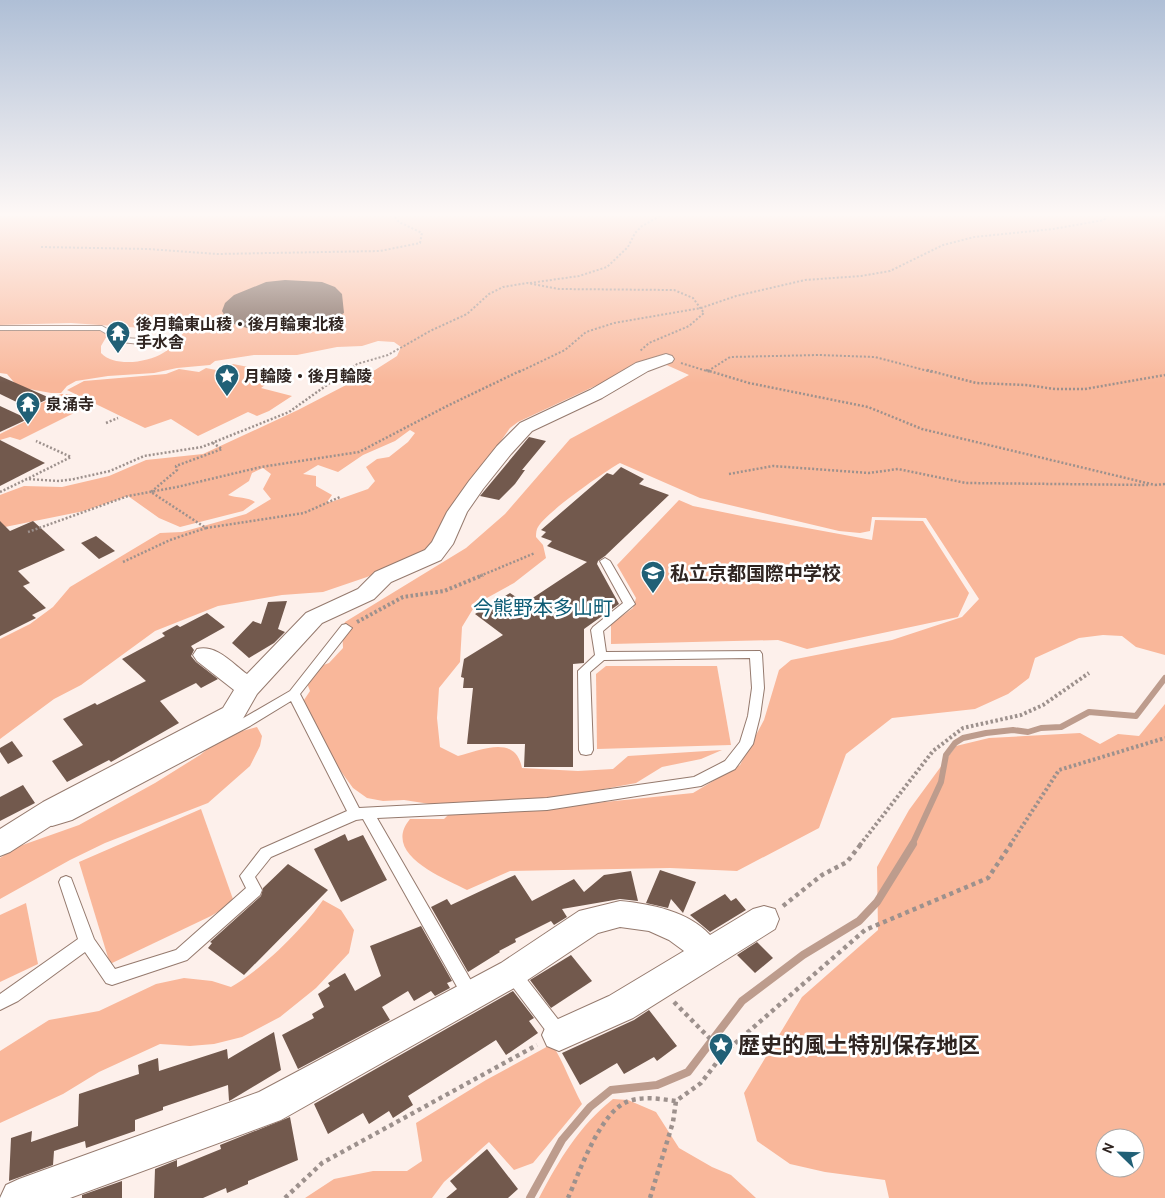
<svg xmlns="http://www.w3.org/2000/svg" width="1165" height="1198" font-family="Cabin,'Noto Sans JP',sans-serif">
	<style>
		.green { fill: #f9b79a; fill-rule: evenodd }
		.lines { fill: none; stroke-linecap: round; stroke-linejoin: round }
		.stream-far1 { stroke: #bd9c8d; stroke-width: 6 }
		.stream { stroke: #bd9c8d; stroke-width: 8 }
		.building { fill: #72594d }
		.lane-casing { stroke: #957a6e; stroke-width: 2 }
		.street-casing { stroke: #957a6e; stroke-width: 2 }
		.path-far3 { stroke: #9d918d; stroke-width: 2; stroke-dasharray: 2 2; stroke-linecap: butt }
		.path-far2 { stroke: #9d918d; stroke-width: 2.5; stroke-dasharray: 2 2; stroke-linecap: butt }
		.path-far1 { stroke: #9d918d; stroke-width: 4; stroke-dasharray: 2.5 2.5; stroke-linecap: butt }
		.path { stroke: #9d918d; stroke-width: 4.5; stroke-dasharray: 4 4; stroke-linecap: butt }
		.lane { fill: #fff; fill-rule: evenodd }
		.street { fill: #fff; fill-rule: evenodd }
		.labels { text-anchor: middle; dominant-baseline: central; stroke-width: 5; stroke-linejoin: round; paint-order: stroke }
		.far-poi-label { font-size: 16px; font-weight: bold; fill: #302521; stroke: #fff; text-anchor: start }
		.poi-label { font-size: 19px; font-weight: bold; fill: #302521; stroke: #fff; text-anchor: start }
		.neighbourhood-label { font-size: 20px; fill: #0d5c75; stroke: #fff }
		.near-poi-label { font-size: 22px; font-weight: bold; fill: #302521; stroke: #fff; text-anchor: start }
	</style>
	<rect width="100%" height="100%" fill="#fdf0eb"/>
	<g class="green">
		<path d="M0 216H1165V655L1136 647 1122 636 1103 635 1079 638 1035 658 1029 678 1008 694 975 709 892 718 846 754 819 828 737 871 670 868 510 871 467 890C443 878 381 854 410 819H444L450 813 561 808 585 804 693 793 740 765 764 720 779 670 791 660 892 640 962 617 979 599 926 518 872 517 870 531 860 533 839 531 700 498 620 463C604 472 542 515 537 529 536 532 536 535 536 537L543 545 546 558 514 583 476 604 462 627 460 662 439 688 437 718 440 747 458 756C482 750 515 734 522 768L578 771 613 769 628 756 722 750 701 759 662 767 636 783 583 793 513 804 443 806 404 800 383 801 367 798 353 788 318 740 302 703 310 691 305 678 315 668 329 663 343 648 342 629 345 622 466 548 505 514 570 439 689 375 653 359 518 422 510 428 493 452 435 543 421 555 367 577 323 592 282 595 218 606 155 631 81 685 54 699 0 739V639L30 624 53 607 70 587 160 533 182 532 246 514 271 499 263 489 271 474 263 468 252 473 249 481 228 495C236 498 249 497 255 502L243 511 180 527 159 518 128 496 84 511 0 528V495L24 486 62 487 109 476 146 460 203 454 298 410 375 370 397 356 401 347 394 342 378 341 362 346 337 347 297 355H254L215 361 210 365 177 368 154 373 108 376 76 381 67 386 61 393H51L18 387 7 374 0 373V330L100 331 108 334 101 346V353C114 367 147 363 163 353 172 348 179 338 185 331L71 323 0 325ZM410 430 415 433 408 442 389 457 377 459 366 467 375 481 368 489 331 502H327L332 495 316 486V476L303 474 318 465 338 472 363 455 395 441Z"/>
		<path d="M233 364 275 372 268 377 273 379 261 388 292 396 269 411 257 416 248 412 198 436 171 419 145 428 67 390 84 381 166 374 179 369 199 372 206 368 221 371Z"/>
		<path d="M61 394H71L90 405 20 440 10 437 0 440V434L28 420 29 418 20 413Z"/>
		<path d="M679 500 693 506 747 517 872 540 875 520 923 521 969 593 958 617 807 649 778 640 611 644V624L633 608 636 598 617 565Z"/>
		<path d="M606 666H717L731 745 597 749 596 674Z"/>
		<path d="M1165 704V1198H889L885 1180 825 1172 790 1164 757 1141 744 1093 802 997 878 930 877 867 909 810 956 746 989 738 1080 733 1100 744 1118 734 1139 736ZM1105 1138H1135V1168H1105Z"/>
		<path d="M257 727 262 736 260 746 250 766 208 803 105 843 70 860 0 899V858L17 847 79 825 155 783 200 755 215 743 235 733Z"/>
		<path d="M201 809 234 902 211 916 110 964 79 862Z"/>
		<path d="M323 900 341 910 354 930 349 953 316 988 280 1017 242 1037 214 1044 190 1046 160 1044 99 1072 63 1094 0 1123V1051L49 1020 99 1011 156 984 184 978 212 981 231 987C260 971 304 928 323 900Z"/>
		<path d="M26 903 38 964 0 982V915Z"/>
		<path d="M552 1044C564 1063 571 1084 582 1104L533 1163 514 1170 489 1142 444 1182 432 1198H305L334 1179 373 1171H407L422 1161 416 1123 486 1080Z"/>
		<path d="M613 1099 628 1100 656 1112 679 1148 712 1167 731 1175 756 1198H539C559 1160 579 1126 613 1099Z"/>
	</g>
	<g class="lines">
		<path class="stream-far1" d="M912 845 941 782 946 755 955 743 963 738 986 733 1013 730 1028 732 1041 728 1061 727 1089 712 1136 716 1165 678"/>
		<path class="stream" d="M530 1198 562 1140 590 1107 611 1090 657 1085 688 1072 742 1001 803 955 859 921 877 902 913 844"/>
	</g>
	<g class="building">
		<path d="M285 280 322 282 335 287 342 294 344 313 332 321 322 319 299 327 281 329 247 328 234 324 226 318 222 311 225 303 234 295 266 282Z"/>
		<path d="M0 376 50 398 29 408 0 394Z"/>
		<path d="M0 406 28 419 0 432Z"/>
		<path d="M529 437 546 441 522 470H525L515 484 499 500 480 496Z"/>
		<path d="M0 440 45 463 0 486Z"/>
		<path d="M621 467 644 479 639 484 669 495 605 556 598 561 597 564 619 604 584 629V663L573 664V767H524L525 744H467L473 688H463L464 678 461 677 464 659 503 635 475 614 510 593 525 603 587 562 547 546 552 541 541 537 546 532 541 530 607 473 613 475Z"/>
		<path d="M0 521 10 531 33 521 65 550 18 571 30 583 23 586 46 608 32 615 36 618 0 636Z"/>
		<path d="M96 536 115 551 99 559 81 543Z"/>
		<path d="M287 601 278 629 285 632 274 643 249 658 232 643 253 621 261 624 268 602Z"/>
		<path d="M207 613 225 627 191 646 194 650 191 656 196 662 218 679 201 688 196 683 160 701 179 723 111 762 109 760 67 782 52 761 83 745 63 719 95 703 97 705 146 681 122 659 165 636 162 633 177 625 180 627Z"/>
		<path d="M12 741 23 756 8 764 0 752V748Z"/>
		<path d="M23 785 35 803 0 821V797Z"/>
		<path d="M345 834 348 841 363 835 387 880 341 902 314 849Z"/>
		<path d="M288 864 328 890 244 975 208 948 212 943 210 942 261 896 263 888Z"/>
		<path d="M660 870 696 882 683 913 671 899 668 908 646 903Z"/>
		<path d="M631 871 638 901 620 899 562 909 567 917 554 925 551 921 515 939 516 942 499 951 500 952 468 972 431 907 447 899 451 905 515 875 532 901 574 879 584 892 604 875Z"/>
		<path d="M725 894 731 901 736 898 746 910 710 932 690 915Z"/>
		<path d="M421 926 452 981 447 983 450 988 435 996 431 991 414 1001 408 991 382 1007 390 1020 298 1069 282 1035 314 1018 312 1014 324 1007 318 994 330 986 328 983 345 973 355 991 381 976 370 946Z"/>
		<path d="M757 942 773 958 755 973 737 955Z"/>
		<path d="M571 955 592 981 551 1008 530 980Z"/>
		<path d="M513 991 534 1018 529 1021 538 1033 506 1055 496 1040 408 1096 413 1105 393 1118 389 1111 369 1124 363 1113 328 1134 314 1104Z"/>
		<path d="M649 1010 677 1046 657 1061 654 1057 624 1074 617 1063 580 1085 562 1053 634 1020Z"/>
		<path d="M274 1032 281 1070 231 1100 229 1101 228 1085 163 1107V1110L135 1120V1131L86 1148 85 1141 54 1151 53 1165 9 1181 11 1138 32 1131 31 1142 78 1126 79 1094 139 1074 138 1065 158 1058 159 1071 227 1049 228 1059Z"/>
		<path d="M290 1117 298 1160 248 1181V1184L227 1193 226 1188 203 1198H154L155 1169 177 1160V1167L221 1149 220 1145Z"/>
		<path d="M487 1149 518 1189 508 1198H446L457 1189 450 1181Z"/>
		<path d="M122 1181V1198H82V1195Z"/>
	</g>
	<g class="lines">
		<defs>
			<g id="lane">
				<path d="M0 326H102L123 338 142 339 146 341 140 344 121 342 100 330H0Z"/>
				<path d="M605 558 610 561 635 604 603 631 606 652 760 651 762 654 764 688 760 716 753 744 735 769 701 786 547 810 377 818 477 991 479 996 477 1001 471 1004 465 1001 363 819 356 820 271 857 255 877 262 890 260 895 187 960 112 985 106 983 85 952 18 1001 0 1010V994L78 939 59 882 61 878 66 876 71 878 94 939 115 969 176 950 246 888 240 876 261 849 347 811 291 701 250 726 72 820 52 826 47 824 45 820 47 816 63 811 240 720 290 691 342 625 346 624 352 628 300 694 359 808 547 798 694 777 725 761 740 742 748 716 752 688 750 658 604 660 590 672 593 750 591 754 586 755 581 754 579 750 578 671 595 655 591 630 593 627 623 603 600 561Z"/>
				<path d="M512 966 518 968 564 1027 566 1033 564 1039 558 1041 552 1039 506 978 504 973 506 968Z"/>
			</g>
			<g id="street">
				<path d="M666 354 672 356 674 359 672 362 648 371 602 398 532 431 511 454 483 489 467 512 453 544 441 560 391 582 374 599 322 623 257 694 241 722 63 818 10 852 0 856V829L43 802 223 708 234 690 197 661 193 655 197 649C216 644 232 663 247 674L306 613 358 589 375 572 425 550 432 542 447 512 469 481 497 446 520 423 590 390 636 363Z"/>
				<path d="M620 901C651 904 688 911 710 935L753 909 764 906 775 909 779 919 775 929 633 1018 559 1051 547 1046 542 1035 547 1024 609 996 684 951 669 940 649 931 620 927 598 933 523 983 281 1120 70 1198H0L6 1185 19 1179 259 1092 501 963 579 911Z"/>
			</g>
		</defs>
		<use href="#lane" class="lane-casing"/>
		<use href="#street" class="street-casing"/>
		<g class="path-far3">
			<path d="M41 247 148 249 217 254 380 251 420 243 422 233 399 222 394 216"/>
			<path d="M530 283 579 276 607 267 628 247 635 233 642 226 660 216"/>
			<path d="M681 363 710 372"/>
			<path d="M708 371 730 357 819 355 875 357 932 372"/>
			<path d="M346 372 357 364 388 355 430 331 467 314 489 294 503 287 527 283 559 289 674 290 693 298 704 313 689 326 649 343 640 351"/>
			<path d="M519 372 565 350 586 332 614 323 701 308 736 296 805 280 861 276 890 271 943 245 974 237 1053 229 1104 220 1107 216"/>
		</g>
		<g class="path-far2">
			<path d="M706 370 749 383 868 407 922 429 1155 485"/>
			<path d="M927 370 976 383 1026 385 1055 389H1085L1165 375"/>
			<path d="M106 423 118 418"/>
			<path d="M729 474 773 466 869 473 898 469 966 483 1148 485"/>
			<path d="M29 478 71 457 36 441"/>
			<path d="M1155 485 1165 484"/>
			<path d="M0 492 27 479 59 481 74 479 110 471 144 456 202 447 289 412 348 370"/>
			<path d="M206 528 304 513 340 497"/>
			<path d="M28 532 128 496 177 487 261 467 359 452 447 406 522 370"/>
			<path d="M123 562 170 540 206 528 151 492 177 470 176 466 222 449 213 443"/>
			<path d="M480 576 535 553"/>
		</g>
		<g class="path-far1">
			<path d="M357 622 403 597 444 591 483 575"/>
			<path d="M860 845 933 751 963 728 1021 715 1043 705 1089 673"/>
			<path d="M1010 845 1059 770 1165 738"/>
		</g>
		<g class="path">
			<path d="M783 906 822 875 847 862 861 844"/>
			<path d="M674 1002 724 1053"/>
			<path d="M285 1198 322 1163 537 1045"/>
			<path d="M568 1198C580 1171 600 1111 629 1101 644 1096 661 1099 676 1101"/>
			<path d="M650 1198 673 1122 676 1101 701 1083 724 1053 865 930 988 878 1011 844"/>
		</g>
		<use href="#lane" class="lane"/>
		<use href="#street" class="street"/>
	</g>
	<linearGradient id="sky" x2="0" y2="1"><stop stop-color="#afbfd6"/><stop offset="0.56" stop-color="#fef8f6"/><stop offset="1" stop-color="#fef8f6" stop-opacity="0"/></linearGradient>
	<rect width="1165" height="383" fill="url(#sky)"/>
	<defs>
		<symbol id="temple-pin" viewBox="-11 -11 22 30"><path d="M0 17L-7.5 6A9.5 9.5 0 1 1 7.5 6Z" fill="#216076" stroke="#fff"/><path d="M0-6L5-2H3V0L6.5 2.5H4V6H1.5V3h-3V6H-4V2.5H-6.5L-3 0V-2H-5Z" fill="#fff"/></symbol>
		<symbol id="sight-pin" viewBox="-11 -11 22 30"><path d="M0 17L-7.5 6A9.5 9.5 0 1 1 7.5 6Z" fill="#216076" stroke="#fff"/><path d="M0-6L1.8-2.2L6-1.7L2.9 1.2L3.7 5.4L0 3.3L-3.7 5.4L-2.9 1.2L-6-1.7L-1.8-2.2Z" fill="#fff"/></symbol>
		<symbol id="school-pin" viewBox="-11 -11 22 30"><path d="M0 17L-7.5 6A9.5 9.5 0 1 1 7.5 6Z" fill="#216076" stroke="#fff"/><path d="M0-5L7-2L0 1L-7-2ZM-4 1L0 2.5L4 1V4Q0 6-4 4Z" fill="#fff"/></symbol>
	</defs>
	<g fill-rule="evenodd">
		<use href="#temple-pin" x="104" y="319" width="28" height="38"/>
		<use href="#sight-pin" x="213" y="362" width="28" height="38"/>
		<use href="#temple-pin" x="14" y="390" width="28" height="38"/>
		<use href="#school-pin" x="639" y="559" width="28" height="38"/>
		<use href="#sight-pin" x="707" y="1031" width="28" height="38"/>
	</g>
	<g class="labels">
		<g class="far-poi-label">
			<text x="136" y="324">後月輪東山稜・後月輪東北稜<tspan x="136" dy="18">手水舎</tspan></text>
			<text x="244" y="376">月輪陵・後月輪陵</text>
			<text x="46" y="404">泉涌寺</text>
		</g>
		<g class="poi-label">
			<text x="670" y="573">私立京都国際中学校</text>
		</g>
		<g class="neighbourhood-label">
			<text x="543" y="608">今熊野本多山町</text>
		</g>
		<g class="near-poi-label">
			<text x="738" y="1045">歴史的風土特別保存地区</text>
		</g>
	</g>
	<g transform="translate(1120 1153) rotate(293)"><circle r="24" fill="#ffffff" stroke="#aca8a6"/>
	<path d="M0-4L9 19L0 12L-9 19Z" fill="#216076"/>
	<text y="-8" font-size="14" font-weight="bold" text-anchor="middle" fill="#302521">N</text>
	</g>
</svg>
